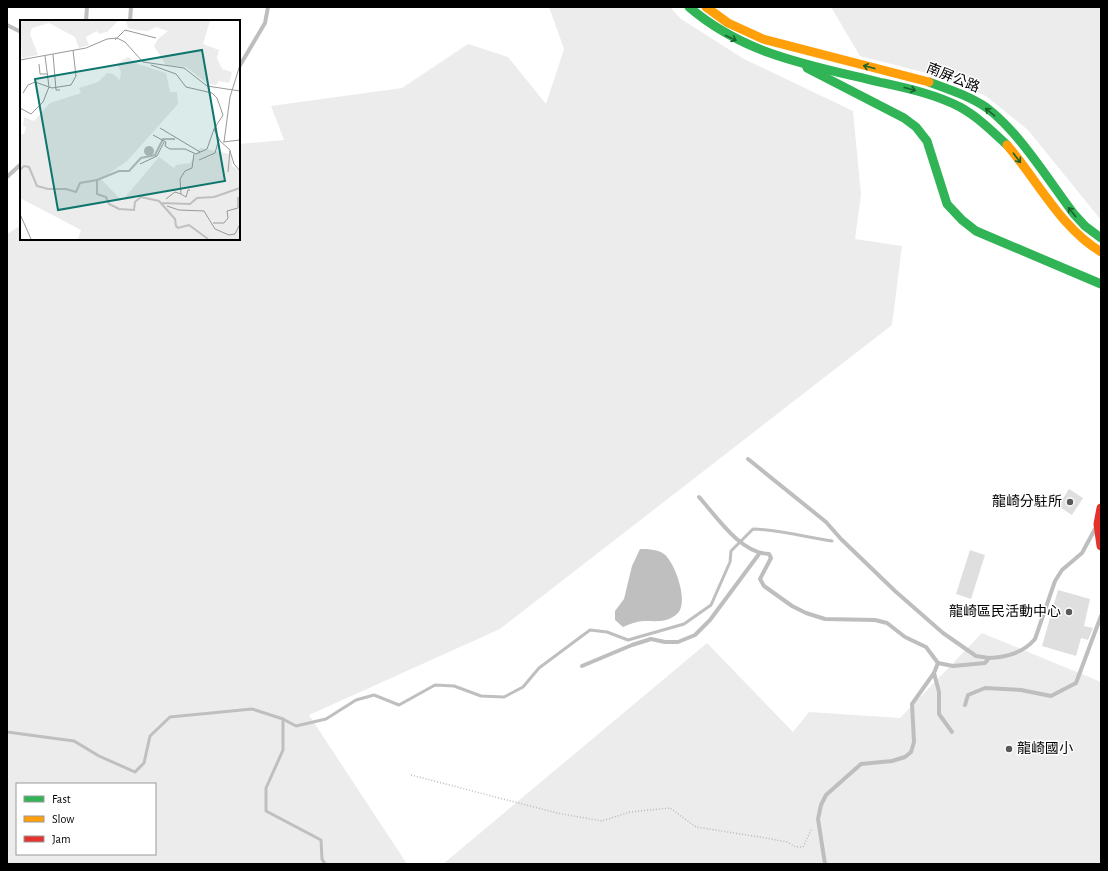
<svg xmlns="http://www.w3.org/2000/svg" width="1108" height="871" font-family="'Alegreya Sans','Noto Sans TC',sans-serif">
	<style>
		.green { fill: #ececec; fill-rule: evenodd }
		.water { fill: #bfbfbf }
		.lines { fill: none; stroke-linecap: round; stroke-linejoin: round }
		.stream { stroke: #bfbfbf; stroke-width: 3 }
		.building { fill: #dfdfdf }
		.path { stroke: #b9b9b9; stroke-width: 1.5; stroke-dasharray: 1 2; stroke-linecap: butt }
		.lane { stroke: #bebebe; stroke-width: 4 }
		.fast { stroke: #30b455; stroke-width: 9 }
		.slow { stroke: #ff9f0a; stroke-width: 9 }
		.jam { stroke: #e5322d; stroke-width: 9 }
		.oneway { stroke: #1a632f }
		.poi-dot { fill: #595959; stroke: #fff; stroke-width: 1.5 }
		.labels { text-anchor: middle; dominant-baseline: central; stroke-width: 3; stroke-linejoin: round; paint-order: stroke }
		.street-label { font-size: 14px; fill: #000; stroke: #fff }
		.poi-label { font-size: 14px; fill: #000; stroke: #fff; text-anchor: end }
		.inset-river { fill: none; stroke: #bfbfbf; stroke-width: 2 }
		.inset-road { fill: none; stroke: #999; stroke-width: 1 }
		.view { fill: #0f766e; fill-opacity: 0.15; stroke: #0f766e; stroke-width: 2 }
		.inset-edge { fill: none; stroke: #000; stroke-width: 2 }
	</style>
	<rect width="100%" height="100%" fill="#fff"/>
	<g class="green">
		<path d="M549 7H670L681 19 744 59 853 111 861 195 855 239 902 246 892 325 500 629 309 715 407 864H7V234L21 225V239H239V144L284 140 271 106 402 88 468 44 508 57 546 104 564 49ZM17 784H155V854H17Z"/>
		<path d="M831 7H1101V220L1028 130 986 96 934 75 860 56Z"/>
		<path d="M982 633 1101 682V864H443L707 643 793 732 809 712 900 718Z"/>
	</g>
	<path class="water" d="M640 549C647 549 657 549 664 554 675 562 689 602 678 613 667 623 658 621 644 621 637 621 630 624 623 627L615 620V611L624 599 632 566Z"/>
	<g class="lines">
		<g class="stream">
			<path d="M283 719 296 726 326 719 356 700 374 695 399 705 435 685 454 686 481 696 504 697 523 687 539 668 590 630 607 632 628 640 684 624 711 605 730 562 731 551 753 529C780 530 806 537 832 541"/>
			<path d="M7 732 74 741 99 756 135 772 144 763 150 736 170 717 252 709 283 719V750L266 788V811L321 840 322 859 325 864"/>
		</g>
	</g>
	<g class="building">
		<path d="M1069 489 1083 498 1072 515 1058 506Z"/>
		<path d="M970 550 985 555 971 599 956 594Z"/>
		<path d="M1058 590 1090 599 1084 626 1093 628 1088 640 1081 638 1076 656 1042 646Z"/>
	</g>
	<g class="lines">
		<path class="path" d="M411 775 557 813 602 821 630 812 670 808 696 827 766 838 787 842 796 847H803L812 828"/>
		<g class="lane">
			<path d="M86 21 87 7"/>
			<path d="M130 21 131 7"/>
			<path d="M7 25 21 32"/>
			<path d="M239 67 265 23 268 7"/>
			<path d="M7 177 21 164"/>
			<path d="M748 459 826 522 841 539 895 591 943 633 976 656 989 658"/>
			<path d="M699 497C717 517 740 553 769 554L771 558 760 579 764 586 792 606 806 613 825 619 875 620 887 623 905 637 926 647 938 663 953 666 985 663 989 658C1007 657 1023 653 1035 639L1055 581 1062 570 1082 553 1095 529"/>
			<path d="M582 666 632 645 651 639 665 642H678L695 635 710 620 759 554"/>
			<path d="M934 673 939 692V714L952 732"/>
			<path d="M965 705 968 695 985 688 1021 690 1051 696 1076 683 1101 616"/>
			<path d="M825 864 818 819 821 805 826 795 861 764 892 761 905 757 911 752 914 742 912 704 934 673 938 663"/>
		</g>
		<g class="fast">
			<path d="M689 7C745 55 809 65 879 82 906 88 935 94 960 107 978 117 992 131 1007 145"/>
			<path d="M807 68 904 118 916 127 927 141 947 204 962 220 976 231 1101 284"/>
			<path d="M929 82C948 89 970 96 987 108 1020 133 1049 181 1074 214L1085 226 1101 238"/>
		</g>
		<g class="slow">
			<path d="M706 7 728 23 763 39 929 82"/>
			<path d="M1007 145C1038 181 1060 227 1101 252"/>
		</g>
		<path class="jam" d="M1101 508 1098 524 1101 546"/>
	</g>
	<defs><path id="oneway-shaft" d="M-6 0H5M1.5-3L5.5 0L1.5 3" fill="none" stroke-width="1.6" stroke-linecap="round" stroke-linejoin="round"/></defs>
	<g class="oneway">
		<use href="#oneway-shaft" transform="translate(731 38) rotate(25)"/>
		<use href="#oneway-shaft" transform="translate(869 67) rotate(-166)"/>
		<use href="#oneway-shaft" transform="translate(910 89) rotate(15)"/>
		<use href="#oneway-shaft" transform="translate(990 112) rotate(-141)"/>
		<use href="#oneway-shaft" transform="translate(1017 158) rotate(53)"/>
		<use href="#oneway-shaft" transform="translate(1072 212) rotate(-129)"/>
	</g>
	<g class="poi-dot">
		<circle cx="1070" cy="502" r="4"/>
		<circle cx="1069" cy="612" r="4"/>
		<circle cx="1009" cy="749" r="4"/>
	</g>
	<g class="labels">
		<g class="street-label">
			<text transform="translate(953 78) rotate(22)">南屏公路</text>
		</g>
		<g class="poi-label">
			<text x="1062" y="502">龍崎分駐所</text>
			<text x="1061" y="612">龍崎區民活動中心</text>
			<text x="1017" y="749" text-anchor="start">龍崎國小</text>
		</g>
	</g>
	<g transform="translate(20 20)">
		<rect width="220" height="220" fill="#fff"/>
		<path d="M0 1H98L87 12 79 14 77 11 66 17 69 25 59 28 55 17 29 3 12 8 10 14 18 35 2 38ZM106 1H190L183 24 199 30 197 38 202 49 212 52 209 63 199 61 196 65 187 63 166 47 146 45 134 26 138 19 148 11 136 7 128 11 116 10 108 8ZM108 37 118 44 146 53 150 72H157L158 84 107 141 81 159 102 181 139 137 154 148 156 145 170 143 180 128 211 134 212 146 220 151V219H58L61 210 0 178V114H4L6 107 3 106 4 97 14 101 30 83 61 73 59 68 78 62 87 53 93 54 100 60 101 52 97 44Z" fill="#ececec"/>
		<path d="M124 131a5 5 0 1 1 10 0a5 5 0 1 1-10 0Z" fill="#bfbfbf"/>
		<path class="inset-river" d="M0 150 4 146 9 147 17 166 28 169H46L56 172 60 163 77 160V174L86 177 89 184 99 189 114 190 115 182 121 177 139 181 155 199 156 206 158 208 169 205 188 219M77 160 99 151H109L121 138 135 135 143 119H155M141 183 170 184 177 178 194 177 220 168"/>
		<path class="inset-road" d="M95 20 105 10 136 18M33 34 36 70H40M0 40 66 28 87 19 97 18 105 22 123 42 164 48 187 66 220 71M19 44 20 54H28M131 45 156 54 166 67 192 73 197 78 203 95 194 109 200 121 210 130 208 152M3 73 8 65 15 62 32 68 51 65 56 56 53 30M0 88 11 94 23 82 29 67 25 36M140 108 180 132M133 115 146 122 145 126 150 129H165L176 134 187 129 194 109M203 122 220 120M204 122 210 77 220 45M210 131 214 144 220 151M179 140 195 133 199 119M120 144 137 136 144 122M161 174 166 177 168 170H170M146 179 155 172 161 174 160 159 165 151 172 148 174 134M147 186 159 190 184 191 195 209 209 215 215 214 220 204M0 194 11 219M193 203H204L208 198 207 191 218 188V177"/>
		<path class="view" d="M182 30 205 161 38 190 15 59Z"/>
		<rect width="220" height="220" class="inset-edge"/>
	</g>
	<rect width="1108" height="871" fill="none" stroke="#000000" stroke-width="16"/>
	<rect x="16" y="783" width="140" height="72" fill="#ffffff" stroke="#999999"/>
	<rect x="24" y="796" width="20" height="6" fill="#30b455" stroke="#999999"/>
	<text x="52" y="803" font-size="12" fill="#000000">Fast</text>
	<rect x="24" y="816" width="20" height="6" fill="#ff9f0a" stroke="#999999"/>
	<text x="52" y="823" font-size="12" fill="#000000">Slow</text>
	<rect x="24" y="836" width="20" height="6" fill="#e5322d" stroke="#999999"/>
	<text x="52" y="843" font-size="12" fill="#000000">Jam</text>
</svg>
